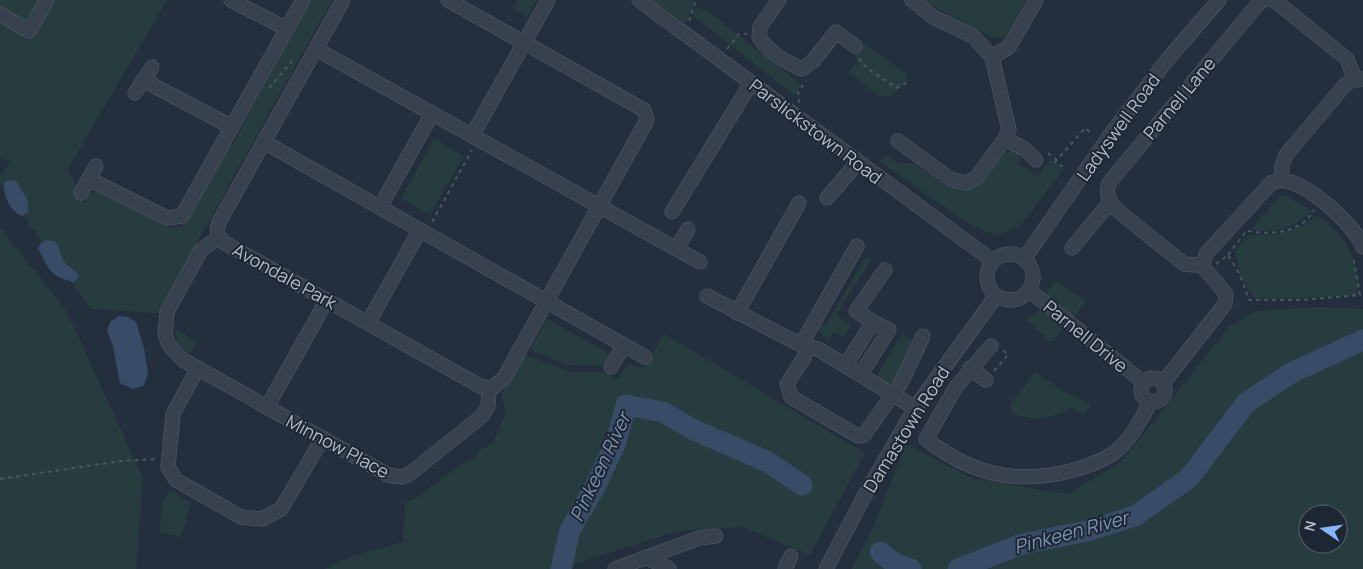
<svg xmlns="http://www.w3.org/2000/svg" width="1363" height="569" font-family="Manrope,sans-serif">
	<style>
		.green { fill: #263c3f; fill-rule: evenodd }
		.water { fill: #394c67 }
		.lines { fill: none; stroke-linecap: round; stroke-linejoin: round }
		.river { stroke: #394c67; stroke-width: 21 }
		.minor-casing { stroke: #565f6c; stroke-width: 15 }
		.path { stroke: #44595c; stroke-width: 2; stroke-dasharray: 4 4; stroke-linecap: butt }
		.minor { stroke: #38414e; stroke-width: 14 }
		.labels { text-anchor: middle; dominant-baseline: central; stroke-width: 4; stroke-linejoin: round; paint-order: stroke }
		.street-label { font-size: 18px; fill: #b4bcc9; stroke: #1d2633 }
		.water-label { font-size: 19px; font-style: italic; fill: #7c92b1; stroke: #1d2633 }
	</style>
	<rect width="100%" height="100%" fill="#242f3e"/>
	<g class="green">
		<path d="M0 0H167L68 169 85 204 87 196 99 190 170 228 180 227 187 219 229 146H232L310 0H332L158 313 91 309 0 184V175L11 162 0 158Z"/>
		<path d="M517 0H537L527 17 512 9Z"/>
		<path d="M652 0H694L686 24Z"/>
		<path d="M922 0H1026L1005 37 993 38Z"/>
		<path d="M696 7 709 12 802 85 794 95 693 16Z"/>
		<path d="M858 42 865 44 908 75 905 78 908 81 892 95 880 97 848 72 858 62 853 51Z"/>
		<path d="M434 139 464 156 430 215 401 198Z"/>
		<path d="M1012 151 1019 152 1021 165 1038 177 1050 159 1064 169 1020 226 997 236 969 224 879 161 885 155 900 164 913 163 950 188 962 190 975 187 985 178 1005 152Z"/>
		<path d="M1285 195 1312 211C1296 228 1274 234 1251 229L1281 196Z"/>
		<path d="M1317 215C1324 221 1332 226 1338 233 1350 245 1363 278 1356 295L1258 300C1245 292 1237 266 1235 251L1248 235C1277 234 1294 235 1317 215Z"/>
		<path d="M0 228 66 310 143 478 136 569H0Z"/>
		<path d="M865 258 871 260 836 315 851 325 844 337 833 332 830 340 820 334 818 322 825 326Z"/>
		<path d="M1055 281 1086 301 1072 320 1051 302 1045 294Z"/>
		<path d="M1318 307 1363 309V569H851L869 537 906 444 974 479 1068 494 1121 462 1230 326 1256 311ZM1308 514H1338V544H1308Z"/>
		<path d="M1040 309 1065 328 1053 341H1048L1027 319Z"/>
		<path d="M547 319 605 351 609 355 601 366 568 365 530 350Z"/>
		<path d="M174 328 197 342 190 354 178 343Z"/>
		<path d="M902 334 914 341 894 383 879 381 875 378Z"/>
		<path d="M666 335 865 453 810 555 743 527 678 531 574 564 571 569H325L350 557 403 542 405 503 416 498 460 465 477 457V451L493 443 505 414 502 393 523 356 525 355 571 372H602L617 379 628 364 644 368 663 336Z"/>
		<path d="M1035 372 1064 392 1091 404 1084 415 1072 408C1053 419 1034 421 1013 414L1010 409 1011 403Z"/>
		<path d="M171 491 191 503 181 537 160 532 162 501Z"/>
	</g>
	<g class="water">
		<path d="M11 180 17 182 28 201V212L22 216C10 211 2 195 5 182Z"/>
		<path d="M46 240 54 241 58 245 63 261 79 275 75 282C50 277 49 270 38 248L41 243Z"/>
		<path d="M119 316 128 317 136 322 144 348 148 373 144 385 133 389 120 383 113 346 107 331 110 322Z"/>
	</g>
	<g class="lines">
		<g class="river">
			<path d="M880 552 895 564 911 569"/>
			<path d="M561 569 570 530 595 487 616 442 626 405 663 412 694 430 768 462 802 485"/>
			<path d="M958 569 1022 544 1087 531 1135 516 1189 478 1246 403 1291 373 1363 340"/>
		</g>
		<defs>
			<g id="minor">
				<path d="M231 0 287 29"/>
				<path d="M343 0 219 222C216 230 217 236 223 242L480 386 491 389 504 378 647 120 644 110 448 0"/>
				<path d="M639 0 993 261"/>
				<path d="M779 0 760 27 759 37C769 53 785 62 802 69L813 61 836 32 855 46"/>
				<path d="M1274 0 1347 59 1355 79"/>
				<path d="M0 14 29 31 47 0"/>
				<path d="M316 49 700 262"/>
				<path d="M992 57 1009 47 1036 0"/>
				<path d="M143 80 232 127"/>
				<path d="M135 93 152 67"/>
				<path d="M472 136 548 0"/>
				<path d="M1005 139 1025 149 1036 160"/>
				<path d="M898 141 952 180 966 183 976 178 1005 139 1009 130 992 57 973 36 933 17 912 0"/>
				<path d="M264 142 645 357"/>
				<path d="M89 179 167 218 182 216 303 0"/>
				<path d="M1281 180C1307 182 1353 223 1363 247"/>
				<path d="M81 193 96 166"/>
				<path d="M827 198 858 162"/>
				<path d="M380 207 432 114"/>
				<path d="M672 212 751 83"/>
				<path d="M219 237 201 250 167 312 165 334 169 345 183 360 388 475 401 477 408 475 482 416 488 406 489 389"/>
				<path d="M1072 248 1110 202"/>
				<path d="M677 249 688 229"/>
				<circle cx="1010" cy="277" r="23"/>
				<path d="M1024 259 1113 131 1167 60 1219 0"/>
				<path d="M1203 263 1195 265 1184 264 1117 210C1109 201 1105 195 1109 183L1258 4 1264 0"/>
				<path d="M1030 291 1143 382"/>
				<path d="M707 296 801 345 818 349 915 408"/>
				<path d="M737 313 799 203"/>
				<path d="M873 322 856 311 885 270"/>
				<path d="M368 323 420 230"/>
				<path d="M801 345 857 246"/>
				<path d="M991 346 956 387 926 439C971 474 1014 485 1070 471 1085 467 1103 461 1115 452 1129 442 1143 417 1150 402"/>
				<path d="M807 347 804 358 787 384 791 397 858 436 864 435 901 383 923 336"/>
				<path d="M846 365 873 322 889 330 861 374"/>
				<path d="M611 367 624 345"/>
				<path d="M198 368 173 414 168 467 176 480 241 517 262 519 281 509 323 438"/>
				<path d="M970 368 986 380"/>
				<circle cx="1153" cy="390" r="12"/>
				<path d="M1163 383 1225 304 1226 294 1204 268 1203 263 1206 254 1271 183 1281 180 1282 166 1286 155 1344 86 1350 81 1363 79"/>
				<path d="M267 407 327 300"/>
				<path d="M646 557 669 569"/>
				<path d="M615 569 699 538 716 536"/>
				<path d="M785 569 791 556"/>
				<path d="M826 569 865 495 915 408 996 296"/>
			</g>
		</defs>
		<use href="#minor" class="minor-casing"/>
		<g class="path">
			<path d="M689 21 696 0"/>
			<path d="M727 49 739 34H747"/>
			<path d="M859 58C864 70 886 79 896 88L906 83"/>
			<path d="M269 88 295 58"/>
			<path d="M799 103 798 92 806 81"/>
			<path d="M1048 153 1057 160 1085 128 1091 133"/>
			<path d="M1057 160 1055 162 1065 168"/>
			<path d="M432 222 472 150"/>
			<path d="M1248 231C1271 235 1302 233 1314 210"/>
			<path d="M1228 255 1247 230"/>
			<path d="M1216 264 1228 255 1239 273 1249 300H1301L1360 295 1353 256"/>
			<path d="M994 371 1008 355 1002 349"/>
			<path d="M0 479 121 461 156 459"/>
		</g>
		<use href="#minor" class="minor"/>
	</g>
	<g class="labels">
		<g class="street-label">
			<text transform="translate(1179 98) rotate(-50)">Parnell Lane</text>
			<text transform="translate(1118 127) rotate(-54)">Ladyswell Road</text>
			<text transform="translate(816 131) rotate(37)">Parslickstown Road</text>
			<text transform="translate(285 276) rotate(29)">Avondale Park</text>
			<text transform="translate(1086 336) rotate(39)">Parnell Drive</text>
			<text transform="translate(906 429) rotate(-58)">Damastown Road</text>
			<text transform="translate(338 446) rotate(28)">Minnow Place</text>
		</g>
		<g class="water-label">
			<text transform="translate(600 467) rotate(-65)">Pinkeen River</text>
			<text transform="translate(1071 532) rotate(-15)">Pinkeen River</text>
		</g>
	</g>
	<g transform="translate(1323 529) rotate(283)"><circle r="24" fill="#1d2633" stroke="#59626f"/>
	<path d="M0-4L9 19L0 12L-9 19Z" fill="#8ab4f8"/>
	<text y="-8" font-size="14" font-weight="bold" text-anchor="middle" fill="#b4bcc9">N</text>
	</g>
</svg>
